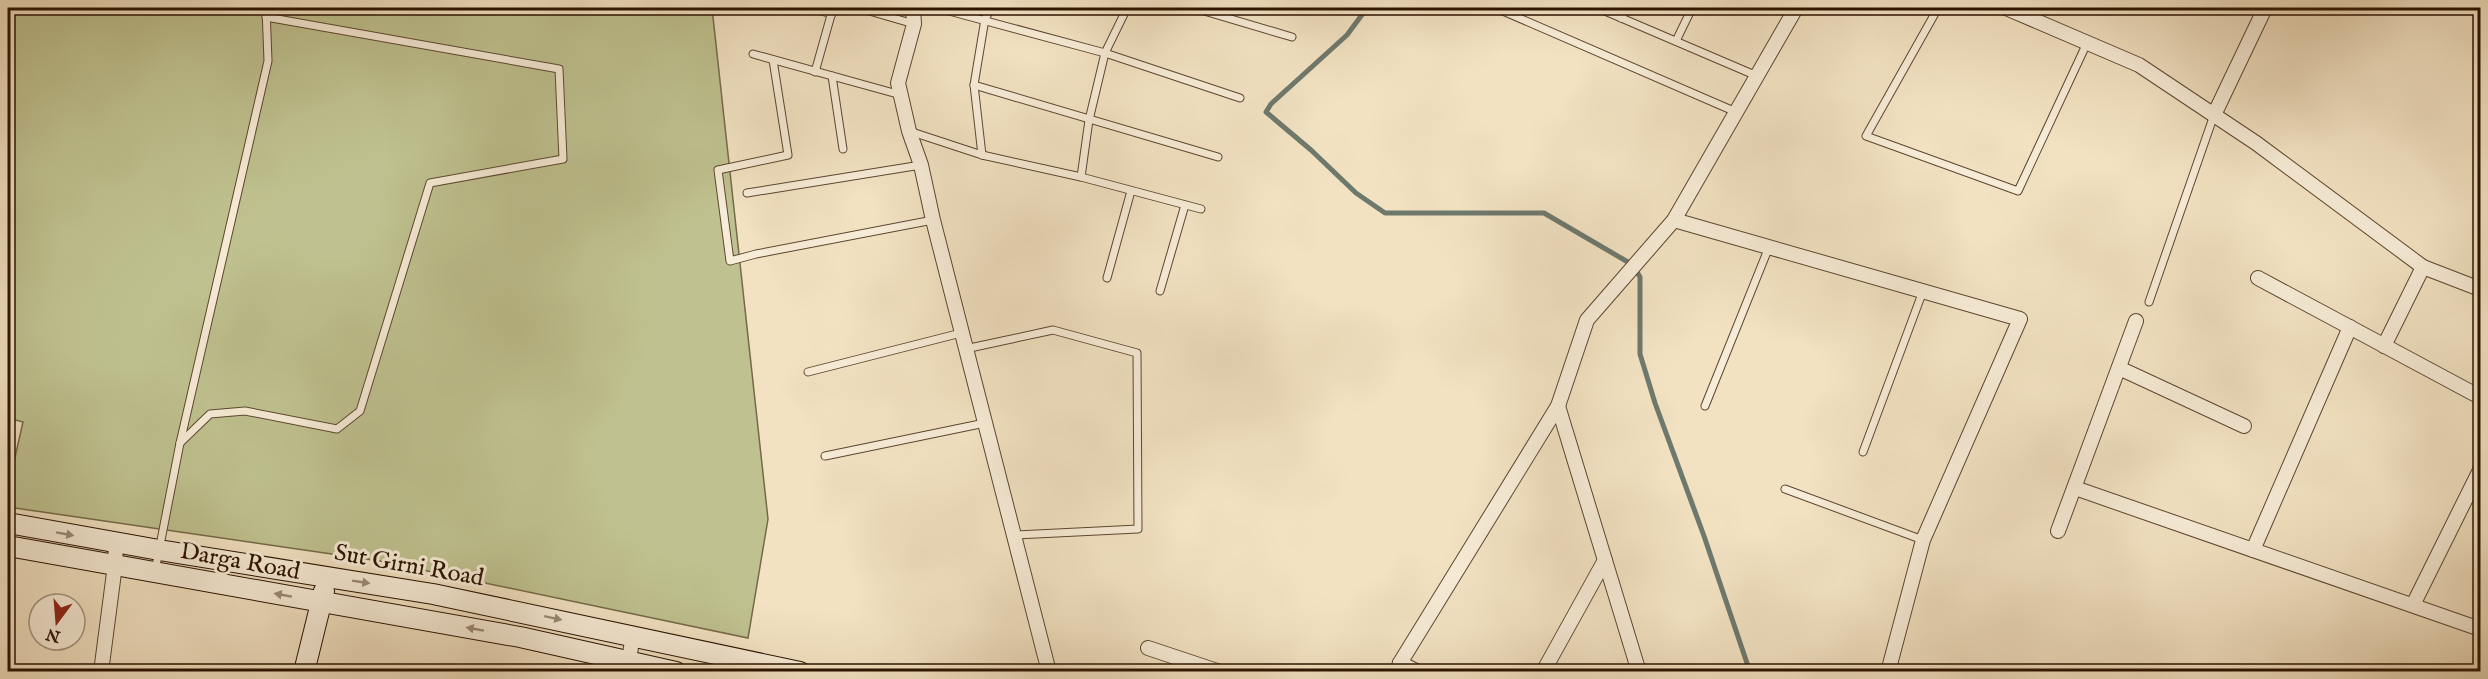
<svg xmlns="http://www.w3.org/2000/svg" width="2488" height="679" font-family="'IM FELL English',serif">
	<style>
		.garden { fill: #bfc290; stroke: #756a48; stroke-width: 1.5 }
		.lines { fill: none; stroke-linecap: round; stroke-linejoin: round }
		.stream { stroke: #6e796d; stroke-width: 5 }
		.lane-casing { stroke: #5d4630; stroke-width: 9 }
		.street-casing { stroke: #5d4630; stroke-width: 16 }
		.secondary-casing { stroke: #2b1200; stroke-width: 22 }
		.lane { stroke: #f7ecd7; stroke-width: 7 }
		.street { stroke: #f7ecd7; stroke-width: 14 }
		.secondary { stroke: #f7ecd7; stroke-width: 20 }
		.oneway { fill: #9b8a76 }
		.labels { text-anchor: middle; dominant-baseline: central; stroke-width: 6; stroke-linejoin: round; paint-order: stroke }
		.street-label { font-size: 24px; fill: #2b1200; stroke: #f7ecd7 }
	</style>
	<rect width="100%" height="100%" fill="#f2e2c2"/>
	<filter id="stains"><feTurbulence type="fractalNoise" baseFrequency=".00333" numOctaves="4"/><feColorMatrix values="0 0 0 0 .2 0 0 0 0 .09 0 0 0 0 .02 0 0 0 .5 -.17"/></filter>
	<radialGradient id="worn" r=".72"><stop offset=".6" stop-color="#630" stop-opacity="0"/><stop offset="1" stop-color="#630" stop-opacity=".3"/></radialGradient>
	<path class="garden" d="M8 8H712L768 519 748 638 380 561 8 507V488L23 422 8 418Z"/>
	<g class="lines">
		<path class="stream" d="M1367 8 1347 35 1271 104 1266 112 1311 150 1356 193 1385 213H1544L1633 265 1640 277V354L1655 403 1704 536 1750 672"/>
		<defs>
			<g id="lane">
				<path d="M810 8 832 14"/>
				<path d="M859 8 914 24"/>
				<path d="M938 8 1105 53 1240 98"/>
				<path d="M1194 8 1292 37"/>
				<path d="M1496 8 1736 112"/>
				<path d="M1598 8 1757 76"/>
				<path d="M1938 8 1866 136 2018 191 2087 43"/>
				<path d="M1621 18 1626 8"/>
				<path d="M1676 41 1692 8"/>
				<path d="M753 54 901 95"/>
				<path d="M773 60 788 155 718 170 730 261 756 254 933 220"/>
				<path d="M815 72 833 8"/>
				<path d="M832 76 843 149"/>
				<path d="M974 85 1218 157"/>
				<path d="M909 131 982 155 1081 177 1201 209"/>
				<path d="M982 155 974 85 985 19 991 8"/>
				<path d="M1081 177 1089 120 1105 53 1127 8"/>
				<path d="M747 193 921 165"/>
				<path d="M1107 278 1131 191"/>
				<path d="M1160 291 1185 205"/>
				<path d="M2149 302 2214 115"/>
				<path d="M965 349 1053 330 1137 353 1138 529 1014 535"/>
				<path d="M808 372 961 333"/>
				<path d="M1705 406 1769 247"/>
				<path d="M180 443 210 414 245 411 337 429 360 411 430 183 563 159 559 69 266 17"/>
				<path d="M1863 452 1923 291"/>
				<path d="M825 456 985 423"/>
				<path d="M1785 489 1923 540"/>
				<path d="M155 571 180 443 268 61 266 8"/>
			</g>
			<g id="street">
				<path d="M913 8 914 24 898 83 909 131 921 165 933 220 1049 672"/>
				<path d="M2006 8 2139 65 2256 143 2423 267 2480 289"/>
				<path d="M2214 115 2265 8"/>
				<path d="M1674 220 2020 319 1923 540 1888 672"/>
				<path d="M2258 278 2480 397"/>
				<path d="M2384 346 2423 267"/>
				<path d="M2119 368 2244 426"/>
				<path d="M1558 406 1639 672"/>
				<path d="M2075 488 2480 629"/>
				<path d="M2058 531 2136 321"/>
				<path d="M2253 550 2350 327"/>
				<path d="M2413 605 2480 470"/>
				<path d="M1148 648 1220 672"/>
				<path d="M1400 663 1418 672"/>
				<path d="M101 672 115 565 116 543"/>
				<path d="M627 672 633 635"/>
				<path d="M1397 672 1400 663 1558 406 1587 320 1674 220 1796 8"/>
				<path d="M1543 672 1605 560"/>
			</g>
			<g id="secondary">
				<path d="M8 523 159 550 433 594 800 672"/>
				<path d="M8 546 520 637 676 672"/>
				<path d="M304 672 324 591"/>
			</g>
		</defs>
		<use href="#lane" class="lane-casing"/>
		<use href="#street" class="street-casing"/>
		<use href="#secondary" class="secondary-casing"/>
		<use href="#lane" class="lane"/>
		<use href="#street" class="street"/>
		<use href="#secondary" class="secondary"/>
	</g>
	<defs><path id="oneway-solid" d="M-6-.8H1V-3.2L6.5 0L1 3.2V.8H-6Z" transform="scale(1.5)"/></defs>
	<g class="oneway">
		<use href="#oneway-solid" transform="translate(65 534) rotate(10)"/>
		<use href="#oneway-solid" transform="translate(361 582) rotate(9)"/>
		<use href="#oneway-solid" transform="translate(283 595) rotate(-170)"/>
		<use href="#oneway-solid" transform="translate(553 618) rotate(12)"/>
		<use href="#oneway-solid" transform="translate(475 629) rotate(-170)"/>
	</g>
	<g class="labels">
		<g class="street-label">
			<text transform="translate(240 562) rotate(10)">Darga Road</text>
			<text transform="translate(409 566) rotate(10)">Sut Girni Road</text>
		</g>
	</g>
	<rect width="2488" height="679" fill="none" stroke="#f2e2c2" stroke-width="30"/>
	<rect x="9" y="9" width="2470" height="661" fill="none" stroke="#2b1200" stroke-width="3"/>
	<rect x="15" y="15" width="2458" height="649" fill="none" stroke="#2b1200" stroke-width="1.5"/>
	<g transform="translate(57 622) rotate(196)"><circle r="28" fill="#f7ecd7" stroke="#a59581" stroke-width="1.5"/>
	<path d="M0-4.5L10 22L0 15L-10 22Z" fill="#8f2418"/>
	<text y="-9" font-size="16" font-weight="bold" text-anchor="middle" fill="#2b1200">N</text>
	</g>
	<rect width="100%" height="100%" filter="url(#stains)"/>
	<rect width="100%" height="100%" fill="url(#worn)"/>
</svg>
